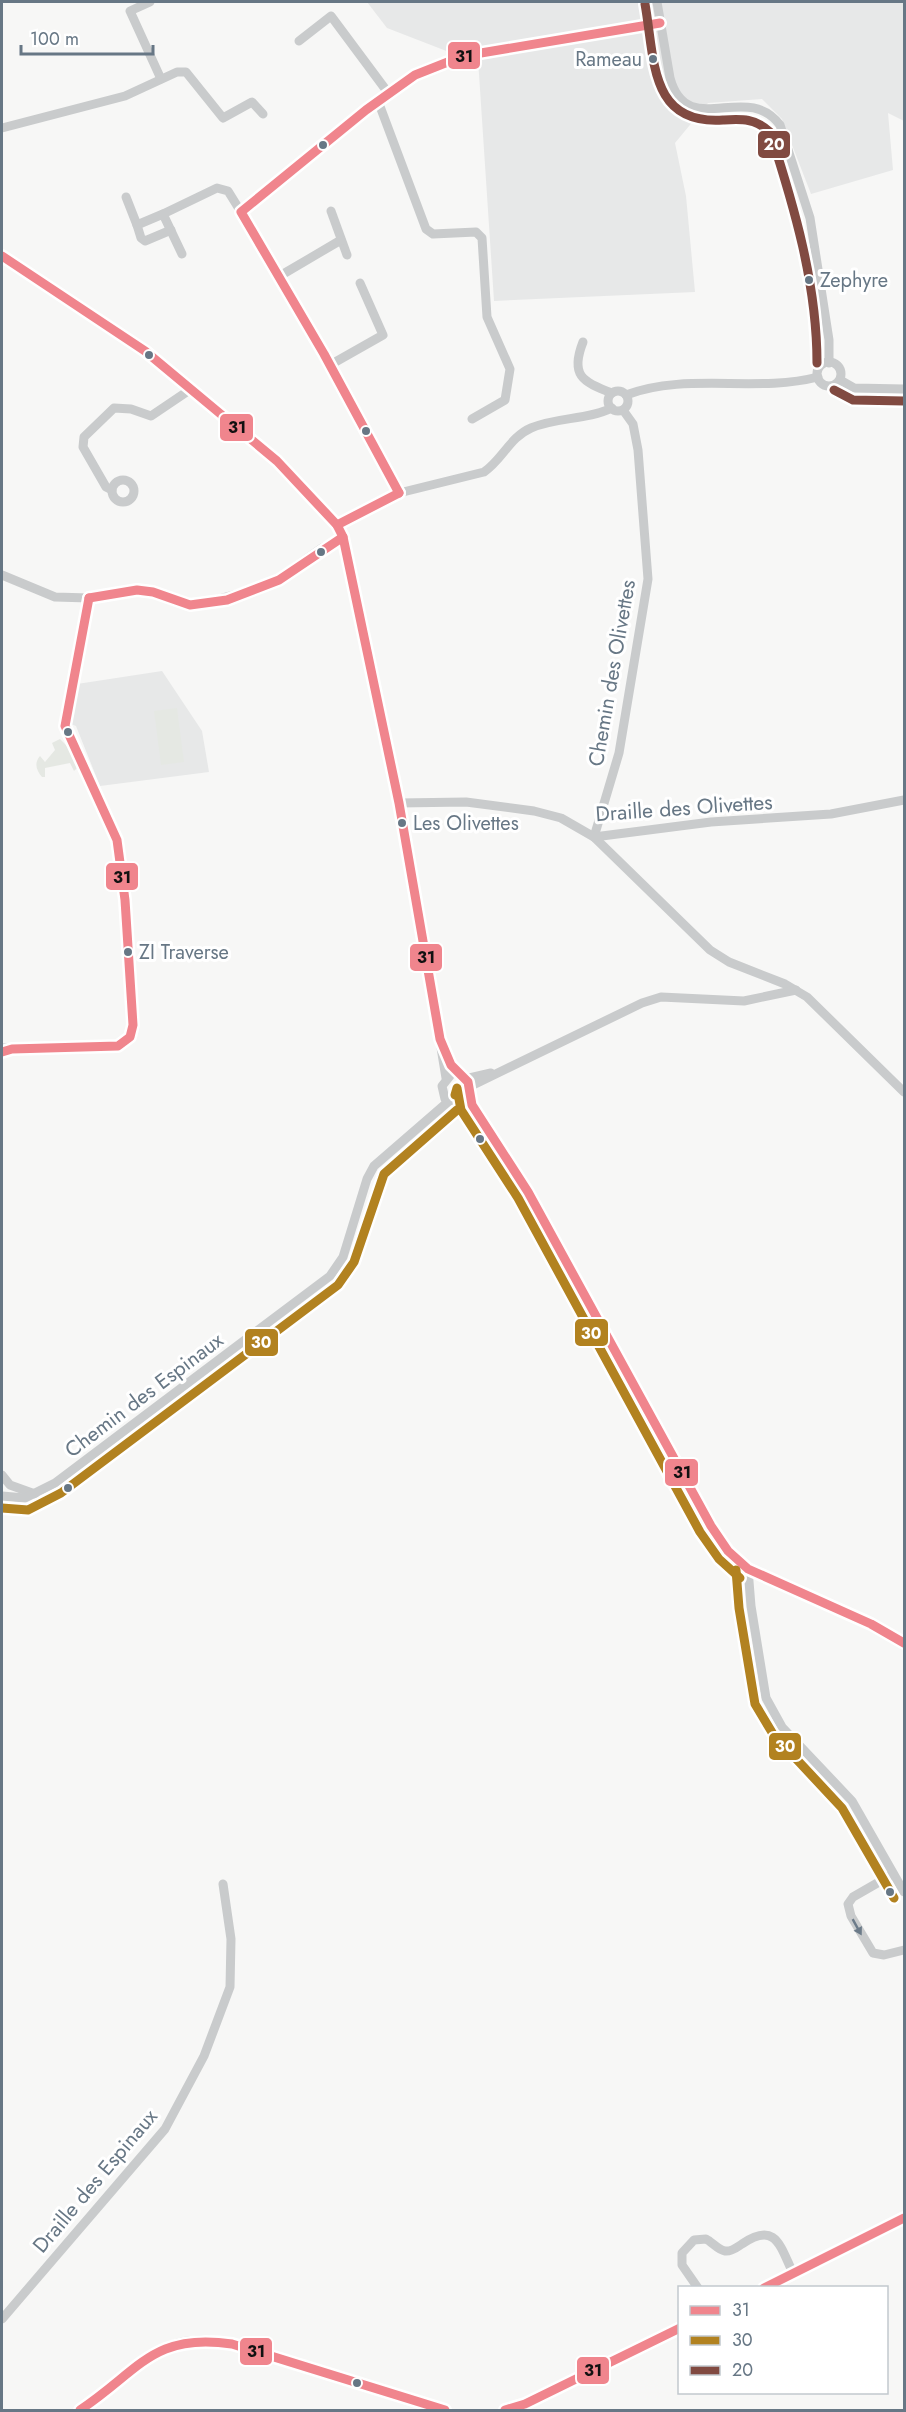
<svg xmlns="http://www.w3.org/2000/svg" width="906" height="2412" font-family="Jost,sans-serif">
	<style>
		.built { fill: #e7e8e8 }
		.green { fill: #e5e8e3 }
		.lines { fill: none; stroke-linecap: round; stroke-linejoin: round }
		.minor { stroke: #c9cbcc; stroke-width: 9 }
		.bus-1-casing { stroke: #fff; stroke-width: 14 }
		.bus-2-casing { stroke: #fff; stroke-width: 14 }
		.bus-3-casing { stroke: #fff; stroke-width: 14 }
		.bus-1 { stroke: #f0858d; stroke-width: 9 }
		.bus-2 { stroke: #b28220; stroke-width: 9 }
		.bus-3 { stroke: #814a41; stroke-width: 9 }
		.oneway { fill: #6c7b89 }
		.bus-dot { fill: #677785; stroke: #fff; stroke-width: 2 }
		.labels { text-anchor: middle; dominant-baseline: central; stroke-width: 6; stroke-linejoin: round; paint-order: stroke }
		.bus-label { font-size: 20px; fill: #677785; stroke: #fff; text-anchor: start }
		.street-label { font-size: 21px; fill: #677785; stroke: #fff }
		.line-badge { stroke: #fff; stroke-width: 2 }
		.badge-label { font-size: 16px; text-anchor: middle; font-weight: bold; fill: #fff }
		.pale-badge-label { font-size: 16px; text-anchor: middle; font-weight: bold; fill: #111 }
	</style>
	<rect width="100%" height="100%" fill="#f7f7f6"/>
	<g class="built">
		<path d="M367 2H904V121L888 113 893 170 811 194 782 119 762 99 708 103 675 143 686 196 695 292 494 301 478 59 449 52 387 28Z"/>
		<path d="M162 671 202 731 209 772 100 786 76 726 71 724 72 717 69 716 77 684Z"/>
	</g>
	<g class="green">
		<path d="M177 708 184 762 161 765 154 711Z"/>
		<path d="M60 739 69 748 77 768 74 771 70 763 45 768V777H42C36 770 34 763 40 756L45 762 55 750 52 743Z"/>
	</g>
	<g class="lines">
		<g class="minor">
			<path d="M150 2 130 11 161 79"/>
			<path d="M657 2 670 78C687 141 747 80 780 125L810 218 829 340V363"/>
			<path d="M299 41 331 16 389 94"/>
			<path d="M378 101 426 229 433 234 476 232 482 238 487 317 510 369 505 400 472 419"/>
			<path d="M2 128 125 96 177 72H186L223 118 252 102 263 114"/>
			<path d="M126 197 137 225"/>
			<path d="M331 211 347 255"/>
			<path d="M163 214 137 225 141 238 145 241 171 230"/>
			<path d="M182 254 163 214 217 188 228 191 241 212"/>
			<path d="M2 256 145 351 277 461 337 525 343 537 414 883 446 1078"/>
			<path d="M278 277 341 240"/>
			<path d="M583 342C570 375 582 382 612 393"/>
			<circle cx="829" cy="374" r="12"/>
			<path d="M330 365 383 335 360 283"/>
			<path d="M840 380 854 388 904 389"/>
			<circle cx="618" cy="401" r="10"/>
			<path d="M626 395C686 372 755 393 818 377"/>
			<path d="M623 410 633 424 638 450 648 579 619 753 594 837 710 950 729 962 785 984 807 997 904 1092"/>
			<circle cx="123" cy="491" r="11"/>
			<path d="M112 490 106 487 83 447 84 437 114 408 131 409 151 416 191 389"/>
			<path d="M399 493 324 354 241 212 366 110 415 75 463 56 660 23"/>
			<path d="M337 525 399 493 484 472C502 460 510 437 531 428 556 417 587 420 612 408"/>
			<path d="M2 575 55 597 89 598 136 590 154 592 180 603 194 606 269 585 322 548 343 537"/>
			<path d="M399 803 466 802 534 811 561 818 594 837 711 822 831 814 904 800"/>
			<path d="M2 1048 118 1046 130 1037 133 1025 125 900 117 840 65 726 89 598"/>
			<path d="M444 1050 458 1075 468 1082 472 1105 528 1192 711 1526 728 1551 748 1569 772 1582 871 1624 904 1643"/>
			<path d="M450 1076 442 1086 445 1099 459 1102 468 1095"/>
			<path d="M465 1079 491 1073"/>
			<path d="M469 1087 642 1003 661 997 744 1001 796 990"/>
			<path d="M459 1102 480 1125"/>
			<path d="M2 1475 10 1485 35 1494"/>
			<path d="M2 1496 25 1498 55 1483 330 1276 343 1257 367 1179 374 1166 449 1101"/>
			<path d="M748 1569 751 1606 766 1698 782 1727 852 1801 904 1892"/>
			<path d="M893 1874 853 1897 848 1904 851 1916 873 1953 884 1955 904 1950"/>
			<path d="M698 2288 682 2265V2253L694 2240 706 2239C712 2242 718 2250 725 2251 732 2252 737 2247 742 2244 776 2221 780 2246 793 2273"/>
			<path d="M763 2288 904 2218"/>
			<path d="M2 2319 165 2129 204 2056 230 1987 231 1939 223 1884"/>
			<path d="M80 2410C138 2377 154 2325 232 2344L445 2410"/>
			<path d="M505 2410 525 2404 680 2328"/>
		</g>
		<defs>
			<g id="bus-1">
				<path d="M2 256 145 351 277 461 337 525 343 537 399 803 440 1039 451 1065 468 1082 472 1105 528 1192 711 1526 728 1551 748 1569 871 1624 904 1643"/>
				<path d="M399 493 324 354 241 212 366 110 415 75 463 56 660 23"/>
				<path d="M337 525 399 493"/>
				<path d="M89 598 137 590 153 592 190 605 227 600 279 580 343 537"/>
				<path d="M2 1052 12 1049 118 1046 130 1037 133 1025 125 900 117 840 65 726 89 598"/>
				<path d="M764 2288 904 2218"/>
				<path d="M80 2410C139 2371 153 2332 232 2344L445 2410"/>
				<path d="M505 2410 525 2404 680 2328"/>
			</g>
			<g id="bus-2">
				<path d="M455 1095 457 1088 461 1110 518 1198 700 1532 719 1559 740 1578"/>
				<path d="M2 1508 28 1510 61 1493 338 1285 354 1262 384 1174 457 1110"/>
				<path d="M736 1570 739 1608 755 1704 773 1734 842 1808 894 1898"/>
			</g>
			<g id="bus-3">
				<path d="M645 4C655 59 649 125 723 120 742 119 755 118 770 132 794 206 817 284 817 363"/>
				<path d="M834 390 853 400 904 401"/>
			</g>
		</defs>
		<use href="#bus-1" class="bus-1-casing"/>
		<use href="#bus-2" class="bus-2-casing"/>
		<use href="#bus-3" class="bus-3-casing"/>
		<use href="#bus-1" class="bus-1"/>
		<use href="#bus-2" class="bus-2"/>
		<use href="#bus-3" class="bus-3"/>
	</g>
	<defs><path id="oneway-solid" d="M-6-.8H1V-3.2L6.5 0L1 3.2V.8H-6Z" transform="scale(1.5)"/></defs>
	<use class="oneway" href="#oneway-solid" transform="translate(857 1927) rotate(61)"/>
	<g class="bus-dot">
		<circle cx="653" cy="59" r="5"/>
		<circle cx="323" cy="145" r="5"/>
		<circle cx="809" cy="280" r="5"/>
		<circle cx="149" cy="355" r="5"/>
		<circle cx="366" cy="431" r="5"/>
		<circle cx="321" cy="552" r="5"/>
		<circle cx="68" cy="732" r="5"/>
		<circle cx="402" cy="823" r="5"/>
		<circle cx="128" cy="952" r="5"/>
		<circle cx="480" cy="1139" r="5"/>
		<circle cx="68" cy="1488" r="5"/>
		<circle cx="890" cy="1892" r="5"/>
		<circle cx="357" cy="2383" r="5"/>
	</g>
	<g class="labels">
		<g class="bus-label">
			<text x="642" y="59" text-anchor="end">Rameau</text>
			<text x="820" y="280">Zephyre</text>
			<text x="413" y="823">Les Olivettes</text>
			<text x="139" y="952">ZI Traverse</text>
		</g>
		<g class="street-label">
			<text transform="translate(612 673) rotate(-80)">Chemin des Olivettes</text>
			<text transform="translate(684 808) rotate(-4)">Draille des Olivettes</text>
			<text transform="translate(144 1395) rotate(-37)">Chemin des Espinaux</text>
			<text transform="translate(95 2181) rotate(-50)">Draille des Espinaux</text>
		</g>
	</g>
	<g class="line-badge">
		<rect x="447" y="41" width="34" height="29" rx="6" fill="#f0858d"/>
		<rect x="757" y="130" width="34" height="29" rx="6" fill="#814a41"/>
		<rect x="219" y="413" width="35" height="29" rx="6" fill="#f0858d"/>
		<rect x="105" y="862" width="34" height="29" rx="6" fill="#f0858d"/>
		<rect x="409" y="943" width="34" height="29" rx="6" fill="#f0858d"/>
		<rect x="574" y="1318" width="35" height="29" rx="6" fill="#b28220"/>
		<rect x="244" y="1328" width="35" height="29" rx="6" fill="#b28220"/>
		<rect x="664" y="1458" width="35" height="29" rx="6" fill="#f0858d"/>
		<rect x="768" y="1732" width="34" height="29" rx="6" fill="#b28220"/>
		<rect x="239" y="2337" width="34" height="29" rx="6" fill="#f0858d"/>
		<rect x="576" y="2356" width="34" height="29" rx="6" fill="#f0858d"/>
	</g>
	<g class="badge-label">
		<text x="774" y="150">20</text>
		<text x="591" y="1339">30</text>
		<text x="261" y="1348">30</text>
		<text x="785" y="1752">30</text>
	</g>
	<g class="pale-badge-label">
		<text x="464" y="62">31</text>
		<text x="237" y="433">31</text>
		<text x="122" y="883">31</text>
		<text x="426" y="963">31</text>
		<text x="682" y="1478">31</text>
		<text x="256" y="2357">31</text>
		<text x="593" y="2376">31</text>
	</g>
	<rect width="906" height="2412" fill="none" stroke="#677785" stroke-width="6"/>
	<rect x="678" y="2286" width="210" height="108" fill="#ffffff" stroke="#c2c9ce" stroke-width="1.5"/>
	<rect x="690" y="2306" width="30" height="9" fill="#f0858d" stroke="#c2c9ce" stroke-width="1.5"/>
	<text x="732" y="2316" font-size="18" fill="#677785">31</text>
	<rect x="690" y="2336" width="30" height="9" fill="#b28220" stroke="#c2c9ce" stroke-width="1.5"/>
	<text x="732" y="2346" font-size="18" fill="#677785">30</text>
	<rect x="690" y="2366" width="30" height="9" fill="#814a41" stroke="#c2c9ce" stroke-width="1.5"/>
	<text x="732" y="2376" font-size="18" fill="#677785">20</text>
	<path d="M21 45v9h132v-9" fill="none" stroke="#677785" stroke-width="3"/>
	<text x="30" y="45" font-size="18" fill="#677785" stroke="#ffffff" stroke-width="4.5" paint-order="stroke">100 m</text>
</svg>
